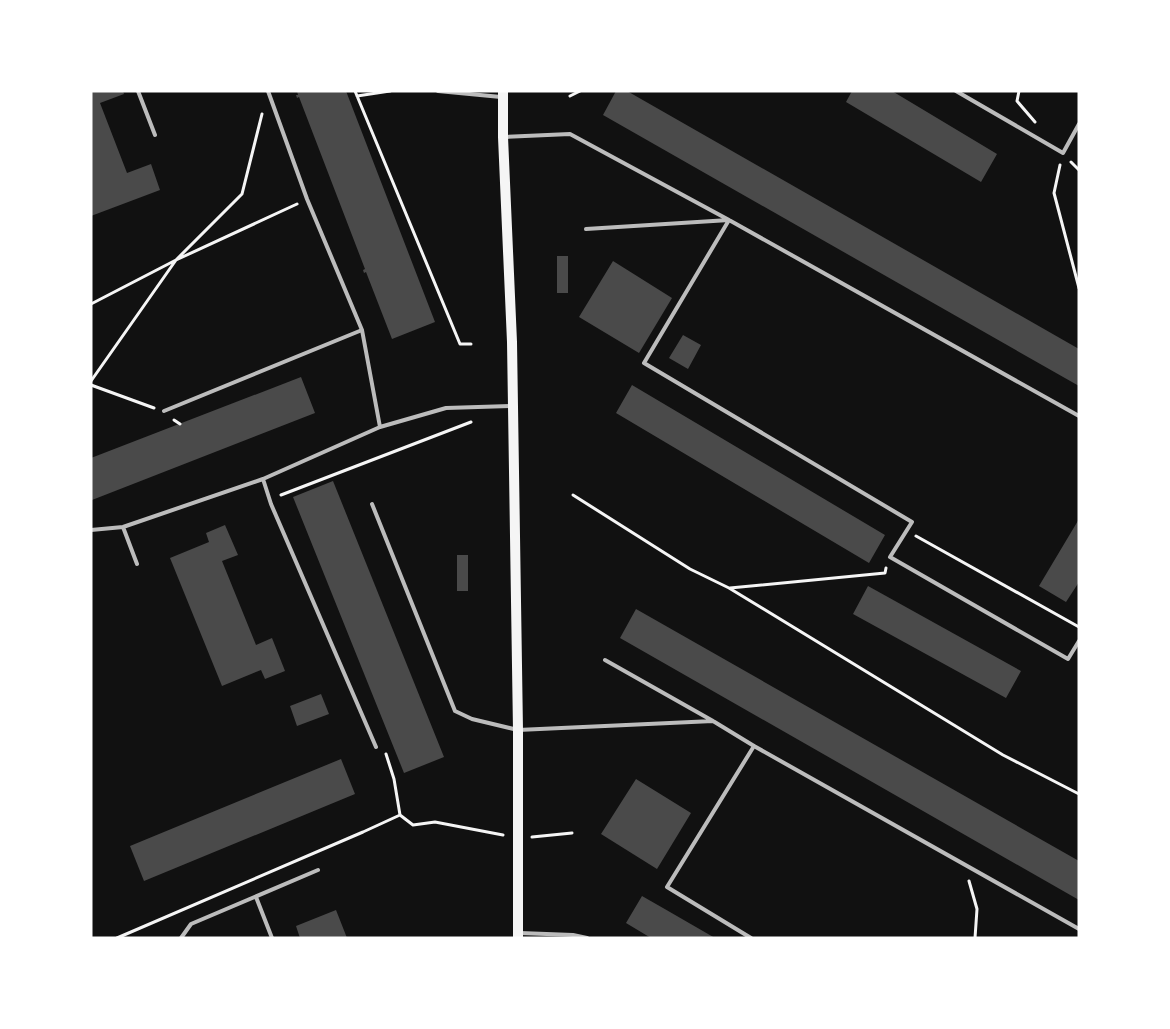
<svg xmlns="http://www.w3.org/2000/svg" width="1170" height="1029" font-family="Arial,sans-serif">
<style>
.building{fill:#4a4a4a}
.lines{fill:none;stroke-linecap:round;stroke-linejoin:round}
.path{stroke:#f5f5f5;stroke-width:3}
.service{stroke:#bcbcbc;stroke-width:4}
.secondary{stroke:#f5f5f5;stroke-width:10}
</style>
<rect width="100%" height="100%" fill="#111"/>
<path class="building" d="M91 91H123L124 94 100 103 127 173 151 164 160 190 91 216Z
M297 91H346L435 322 392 339 366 272 364 273 363 270 365 269 299 97 297 98 296 95H298Z
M616 91H627L1079 349V386L603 115Z
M852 91H892L997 154 981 182 846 102Z
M557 256H568V293H557Z
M613 261 672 298 639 353 579 317Z
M683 335 701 345 688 369 669 358Z
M301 377 315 413 92 500 91 458Z
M632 385 885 535 869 563 616 413Z
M333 481 444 757 404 773 293 497Z
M1079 519V582L1066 602 1039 586Z
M225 525 238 555 222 561 256 645 272 638 285 671 265 679 261 670 222 686 170 558 209 542 206 533Z
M457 555H468V591H457Z
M868 586 1021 671 1006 698 853 614Z
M636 609 1079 861V900L620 638Z
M321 694 329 714 297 726 290 706Z
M341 759 355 794 144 881 130 846Z
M636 779 691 813 657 869 601 834Z
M642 896 663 908 715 938H651L626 923Z
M336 910 347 938H300L296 926Z"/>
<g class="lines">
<path class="path" d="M355 91 460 344H471
M1019 91 1017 101 1035 122
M357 96 390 91
M570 96 580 91
M1071 162 1079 170
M1060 165 1054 193 1079 288
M91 304 176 260 297 204
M91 381 176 260 242 194 262 114
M91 385 154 408
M174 420 180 424
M281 495 471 422
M573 495 690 569 729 588 1003 755 1079 794
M916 536 1079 627
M730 588 885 573 886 568
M386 754 394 779 400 815
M532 837 572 833
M969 881 977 909 975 938
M117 938 363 832 400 815 413 825 435 822 503 835"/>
<path class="service" d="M138 91 155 135
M268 91 307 199 362 330 380 427
M438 91 501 97
M956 91 1063 153 1079 124
M504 137 570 134 729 220 1079 416
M586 229 729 220 644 363 912 522 890 557 1068 659 1079 641
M164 411 362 330
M372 504 455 711 472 719 518 730 713 721
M123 527 137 564
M91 530 123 527 263 479
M605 660 713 721 754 746 1079 929
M376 747 271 504 263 479 380 427 446 408 513 406
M256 897 272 938
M520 933 573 935 587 938
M181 938 191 924 318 870
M751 938 667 887 754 746"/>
<path class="secondary" d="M503 91V137L512 342 518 730V938"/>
</g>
<rect width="1170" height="1029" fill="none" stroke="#ffffff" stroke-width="185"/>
</svg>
